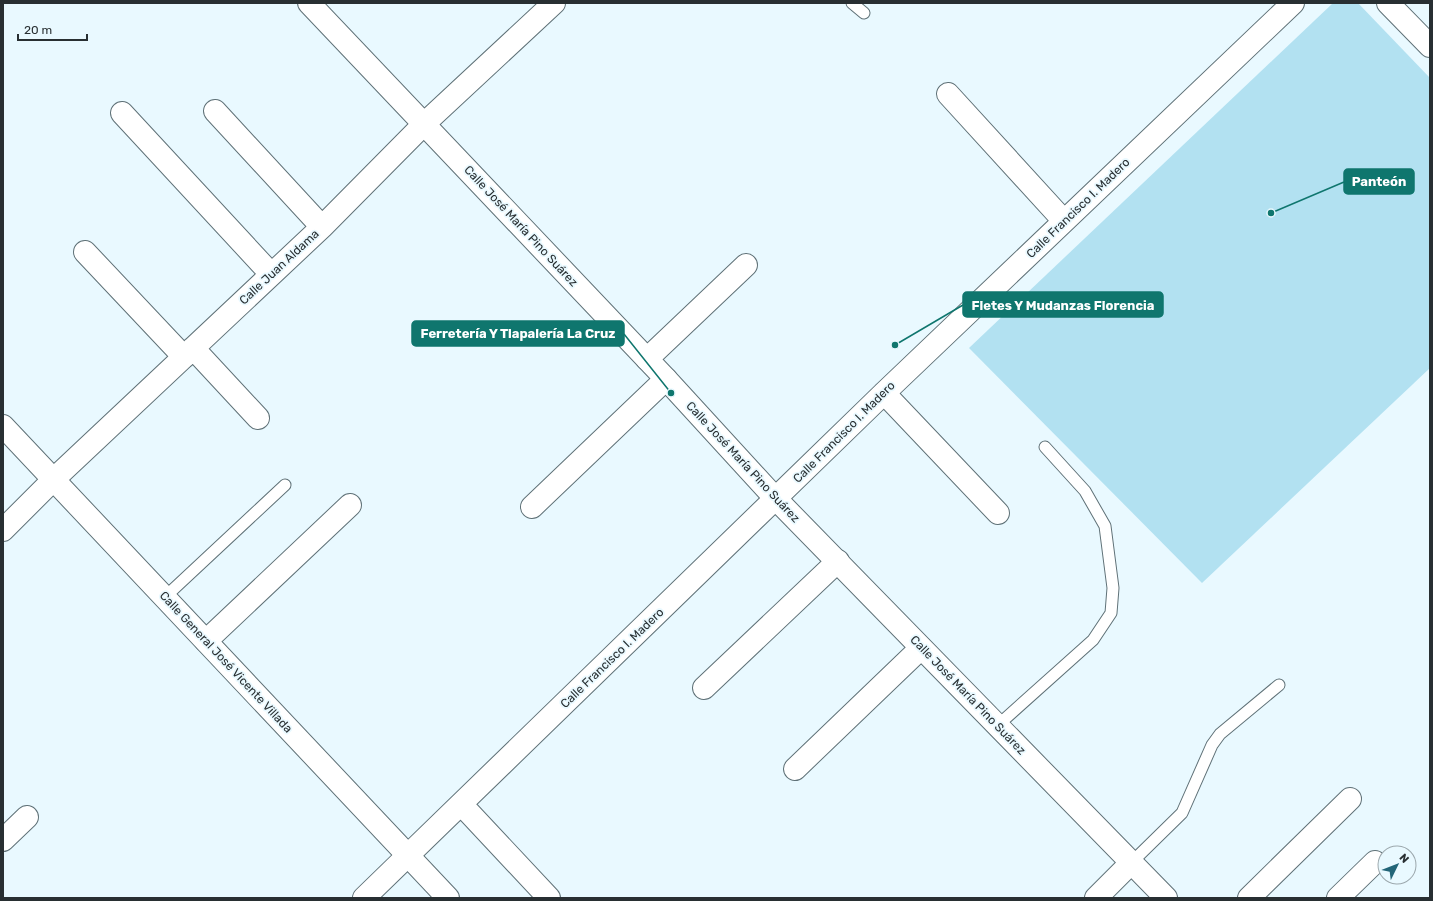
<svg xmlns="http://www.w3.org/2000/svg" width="1433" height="901" font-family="Rubik,sans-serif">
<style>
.green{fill:#b2e1f1}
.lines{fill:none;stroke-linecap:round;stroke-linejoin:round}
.lane-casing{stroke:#5f7177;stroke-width:13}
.street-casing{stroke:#5f7177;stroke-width:24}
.secondary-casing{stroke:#5f7177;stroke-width:24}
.lane{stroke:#fff;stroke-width:11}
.street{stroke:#fff;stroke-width:22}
.secondary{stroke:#fff;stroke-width:22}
.labels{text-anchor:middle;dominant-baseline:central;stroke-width:3.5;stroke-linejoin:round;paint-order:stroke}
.street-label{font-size:12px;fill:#282f32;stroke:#e9f9ff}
.leader{fill:none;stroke:#0f766e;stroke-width:1.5}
.callout-dot{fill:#0f766e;stroke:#e9f9ff;stroke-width:1.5}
.callout{fill:#0f766e;stroke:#0f766e;stroke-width:1.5}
.callout-label{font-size:13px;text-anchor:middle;font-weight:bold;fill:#fff}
</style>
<rect width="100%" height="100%" fill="#e9f9ff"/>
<path class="green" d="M1333 3H1358L1430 78V368L1202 583 969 348Z"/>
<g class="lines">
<g class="lane-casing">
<path id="lane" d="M852 3 864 13
M165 597 285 485
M997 726 1093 640 1111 613 1113 588 1105 526 1085 491 1045 447
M1131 863 1182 813 1212 745 1220 734 1279 685"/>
</g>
<g class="street-casing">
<path id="street" d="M1388 3 1430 46
M948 94 1064 221
M215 111 322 227
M122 113 271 274
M85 252 184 357
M193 348 258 418
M647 359 746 265
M884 393 998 513
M532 507 666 379
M3 530 54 479 322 227 425 123 554 3
M206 641 350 505
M704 688 838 561
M795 769 921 648
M461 804 549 898
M3 840 27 817
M364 898 884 393 1293 3
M1096 898 1131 863
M1249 898 1350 799
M1338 898 1375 862"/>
</g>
<g class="secondary-casing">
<path id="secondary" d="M309 3 666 379 776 499 1166 898
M3 426 448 898"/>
</g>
<use href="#lane" class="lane"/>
<use href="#street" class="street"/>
<use href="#secondary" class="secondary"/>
</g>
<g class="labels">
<g class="street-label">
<text transform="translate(1078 208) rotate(-44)">Calle Francisco I. Madero</text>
<text transform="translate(521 226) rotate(47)">Calle José María Pino Suárez</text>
<text transform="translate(279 267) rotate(-43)">Calle Juan Aldama</text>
<text transform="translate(844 432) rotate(-45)">Calle Francisco I. Madero</text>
<text transform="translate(743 462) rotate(47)">Calle José María Pino Suárez</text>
<text transform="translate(612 658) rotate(-44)">Calle Francisco I. Madero</text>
<text transform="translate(226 662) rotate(47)">Calle General José Vicente Villada</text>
<text transform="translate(968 695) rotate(46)">Calle José María Pino Suárez</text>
</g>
</g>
<path class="leader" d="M1271 213L1344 182M895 345L963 305M671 393L624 334"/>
<g class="callout-dot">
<circle cx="1271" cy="213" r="4"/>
<circle cx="895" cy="345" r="4"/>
<circle cx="671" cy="393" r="4"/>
</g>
<g class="callout">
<rect x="1344" y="169" width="70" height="25" rx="4"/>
<rect x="963" y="292" width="200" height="25" rx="4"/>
<rect x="412" y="321" width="212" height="25" rx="4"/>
</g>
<g class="callout-label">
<text x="1379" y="186">Panteón</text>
<text x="1063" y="310">Fletes Y Mudanzas Florencia</text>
<text x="518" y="338">Ferretería Y Tlapalería La Cruz</text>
</g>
<rect width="1433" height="901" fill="none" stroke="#282f32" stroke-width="8"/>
<g transform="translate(1397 865) rotate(47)"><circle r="19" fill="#e9f9ff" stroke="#9ca8ad"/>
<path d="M0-3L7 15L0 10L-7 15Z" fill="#226578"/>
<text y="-6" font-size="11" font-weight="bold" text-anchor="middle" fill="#282f32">N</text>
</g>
<path d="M18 34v6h69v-6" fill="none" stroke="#282f32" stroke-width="2"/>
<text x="24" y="34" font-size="12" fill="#282f32" stroke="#e9f9ff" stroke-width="3" paint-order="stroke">20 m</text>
</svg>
